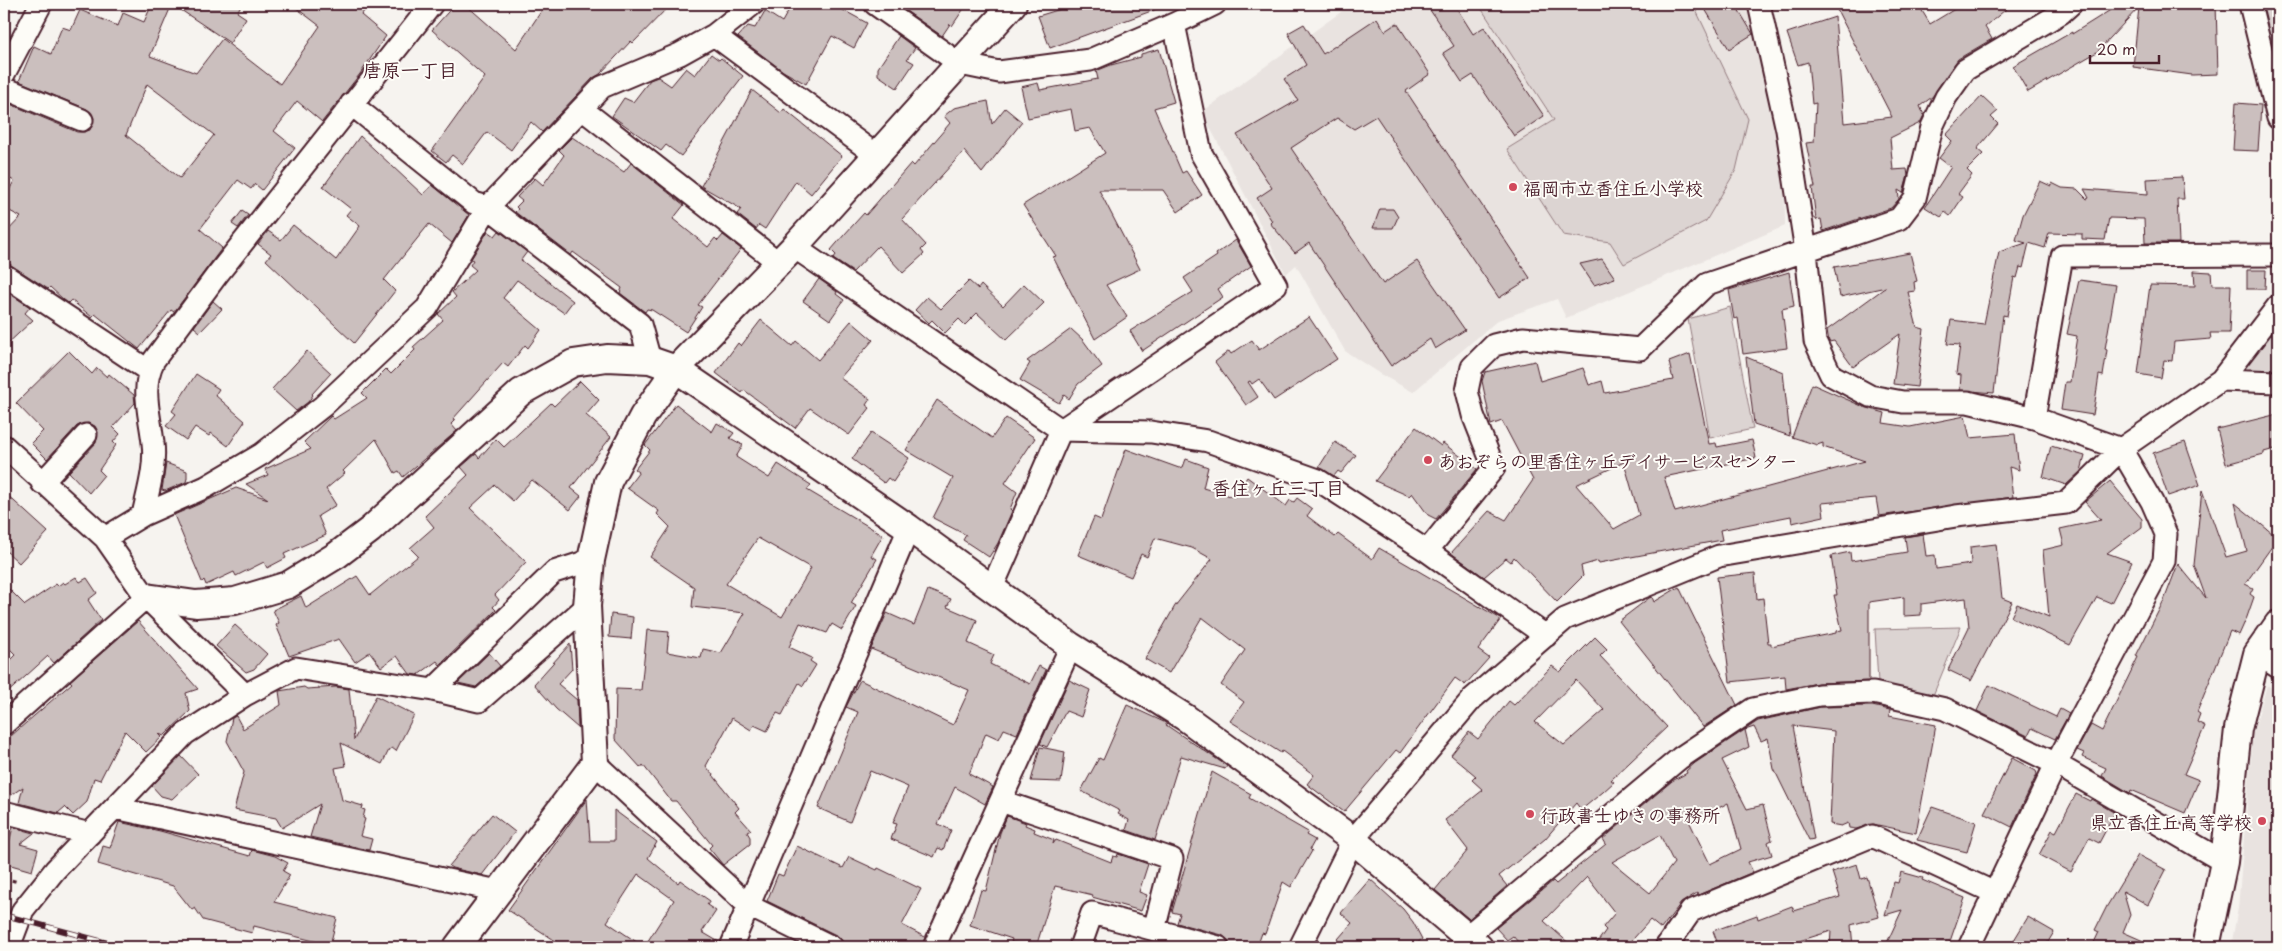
<svg xmlns="http://www.w3.org/2000/svg" width="2282" height="951" font-family="'Playpen Sans','Klee One',sans-serif">
<style>
.built{fill:#e9e3e0}
.green{fill:#dcd4d2;stroke:#937a7e}
.building{fill:#cbbfbe;stroke:#4a1f2b;fill-rule:evenodd}
.lines{fill:none;stroke-linecap:round;stroke-linejoin:round}
.minor-casing{stroke:#4a1f2b;stroke-width:25}
.tertiary-casing{stroke:#4a1f2b;stroke-width:30}
.path{stroke:#4a1f2b;stroke-width:3;stroke-dasharray:4 4;stroke-linecap:butt}
.minor{stroke:#fdfcf7;stroke-width:21}
.tertiary{stroke:#fdfcf7;stroke-width:26}
.rail-casing{stroke:#4a1f2b;stroke-width:5.5}
.rail{stroke:#fdfcf7;stroke-width:4;stroke-dasharray:11;stroke-linecap:butt}
.poi-dot{fill:#d1495b;stroke:#fdfcf7;stroke-width:2}
.labels{text-anchor:middle;dominant-baseline:central;stroke-width:4;stroke-linejoin:round;paint-order:stroke}
.poi-label{font-size:18px;font-weight:bold;fill:#4a1f2b;stroke:#fdfcf7;text-anchor:start}
.neighbourhood-label{font-size:19px;font-weight:bold;fill:#4a1f2b;stroke:#fdfcf7}
</style>
<rect width="100%" height="100%" fill="#f6f3ef"/>
<filter id="ink" filterUnits="userSpaceOnUse"><feTurbulence type="fractalNoise" baseFrequency=".02" numOctaves="2"/><feDisplacementMap in="SourceGraphic" scale="10" xChannelSelector="R" yChannelSelector="G"/><feConvolveMatrix kernelMatrix="1 2 1 2 8 2 1 2 1" color-interpolation-filters="sRGB"/></filter>
<g filter="url(#ink)">
<path class="built" d="M1352 4H1751L1784 149 1785 226 1566 318 1557 299 1498 320 1413 392 1380 374 1345 351 1296 265 1286 274 1202 112Z
M2267 685 2278 692V947H2231L2238 908 2253 733Z"/>
<path class="green" d="M1480 4H1693L1748 119 1736 170 1706 221 1624 264 1610 242 1563 235 1507 149 1554 120 1479 5Z
M2253 4H2278V104Z
M1730 307 1753 429 1710 438 1688 319Z
M2278 317V372L2237 373Z
M1961 627 1932 698 1878 683 1875 629Z"/>
<path class="building" d="M152 4H172L150 56 196 73 222 39 280 84 320 26 291 4H370L361 15 386 36 360 74 322 122 297 101 274 131 295 148 262 190 255 184 251 189 238 180 200 229 222 248 174 312 171 310 139 349 95 314 92 317 71 300 68 303 64 300 50 287 48 289 11 265 4 263V235L21 217 4 208V200L14 181 4 175V118L10 104 77 132H84L90 130 94 118 87 109 19 81 34 46 51 54 62 27 71 30 80 10 118 26 123 13 144 22ZM147 84 214 135 180 178 126 135Z
M172 4H242L237 12 246 18 230 43Z
M455 4H465L516 49 546 4H671L633 43 631 41 600 74 593 78 542 132 531 122 511 150 487 132 463 164 452 155 446 162 432 151 485 77 432 30Z
M792 4H832L867 23 854 48 832 36 806 84 783 71 738 37 748 26 755 28 765 11 782 22Z
M896 4H967L952 26 950 24 942 36Z
M1077 4H1165V6L1050 48 1038 16Z
M1426 4H1454L1473 34 1484 27 1544 116 1514 136 1473 75 1462 82 1443 53 1454 46Z
M1702 4H1735L1753 34 1729 49Z
M1834 4H1918L1930 24 1963 4H2012L1985 27 1992 39 1958 59 1932 97 1920 106 1924 115 1920 123 1890 138 1893 170 1907 169 1908 176 1903 193 1898 190 1899 199 1891 208 1823 231 1821 219 1816 220 1812 187H1815L1806 143 1814 142 1816 103 1812 104 1808 62 1798 65 1787 33 1835 17 1844 123 1892 117Z
M2120 4H2216L2218 74 2192 75 2133 67 2139 7 2097 52 2028 92 2013 66 2072 32V34Z
M1377 18 1385 31 1397 23 1430 74 1406 91 1530 278 1499 298 1376 116 1354 129 1337 118 1291 148 1383 284 1417 261 1465 330 1435 349 1430 339 1391 366 1309 243 1295 253 1270 223 1272 221 1257 198 1272 188 1237 135 1298 100 1284 79 1306 65 1288 33 1304 24 1323 54Z
M899 36 915 48 907 59 914 63 897 88 878 75V68Z
M1159 49 1174 102 1154 108 1182 173 1186 171 1202 195 1178 212 1163 190H1099L1140 269 1106 285 1127 317 1095 339 1053 257 1056 256 1023 205 1105 153 1090 128 1075 131 1071 109 1028 118 1021 87 1038 83 1040 90 1098 79 1096 71 1111 65 1141 57V54Z
M711 54 719 60 721 58 743 76 681 156 666 145 661 151 612 116 624 98 633 102 650 80 658 77 671 86 686 68 695 75Z
M752 90 781 113 784 109 842 156 811 194 796 181 765 229 759 225 756 229 737 214 741 209 701 186Z
M1982 96 1998 111 1991 117 1998 124 1977 149 1983 154 1967 170 1972 175 1958 194 1963 197 1950 216 1945 212 1941 217 1925 207 1951 167 1939 158 1952 141 1946 135Z
M988 101 992 124 1005 108 1022 122 982 173 964 151 902 219 926 245 921 250 924 254 903 273 878 246 853 272 833 259 836 255 831 250 844 235 864 213 866 215 911 163 914 166 950 123 944 116 954 108Z
M2236 103 2261 105 2258 151 2233 150Z
M360 136 423 195 432 185 469 215 452 243 429 224 384 280 395 291 354 343 266 260 271 254 258 244 268 231 281 240 293 225 336 260 360 226 346 215 351 209 323 187Z
M572 137 624 172 631 163 684 205 673 219 708 247 715 238 718 241 723 235 741 249 698 305 702 307 686 332 652 310 647 309 645 312 620 293 622 288 573 252 571 255 515 212 518 209 516 207 522 201 517 197 535 178 543 185 564 155 559 150Z
M2182 177 2184 199H2177L2179 243H2145L2144 219 2109 218 2105 240 2082 239V234L2049 233 2045 248 2029 243 2023 268 2020 267 2017 278 2014 277 2007 316 2003 315 1994 393 1960 390 1961 375 1956 374 1960 345 1947 344 1951 320 1984 324 1999 252 2026 243 2016 240 2023 215 2040 181 2051 186 2052 183 2062 188 2077 189 2087 199 2089 198 2084 189 2148 194 2147 179Z
M1380 209H1393L1398 217 1393 228H1373Z
M242 211 248 215 238 228 232 224Z
M488 231 495 236 499 231 527 252 521 260 573 301 564 313 517 280 503 298 541 330 528 348 525 345 508 367 503 363 453 419 455 420 451 424 457 431 403 477 399 471 395 473 376 439 343 471 345 473 326 489 336 505 318 516 326 535 284 554 286 558 267 568 264 562 236 576 234 572 206 585 204 580 202 582 174 515 236 488 268 499 246 484 268 475 265 469 311 449 304 442 331 416 334 419 367 398 362 393 386 369 391 374 415 350 413 347 443 320 438 314 456 297 452 292 476 270 470 265 473 260 471 259Z
M1236 240 1251 266 1218 289 1223 297 1142 351 1130 331 1193 292 1184 278 1217 256 1216 254Z
M1910 253 1917 281 1914 282 1915 291 1908 292 1917 327 1924 329 1917 387 1893 384 1900 334 1853 367 1834 341 1829 342 1827 330 1886 287 1840 297 1834 267Z
M1602 259 1615 278 1594 285 1580 264Z
M2247 270H2266L2265 289H2247Z
M2194 271 2211 272 2212 285H2231L2229 333H2210L2211 339 2174 342 2172 361 2164 360 2161 378 2138 374 2150 285 2195 286Z
M1789 272 1794 306 1782 309 1787 348 1743 354 1738 318 1734 319 1729 290Z
M819 279 837 292 836 294 844 300 830 320 803 301Z
M2079 280 2116 285 2105 349 2107 350 2103 376 2099 375 2093 415 2061 410 2065 382H2070L2077 336 2067 334Z
M969 281 978 289 981 285 1003 306 1024 284 1044 303 1006 340 977 313 965 325 959 319 945 333 932 320 929 323 915 310 927 297 941 309Z
M4 290 30 307 25 313 33 320 4 347Z
M213 301 222 309 200 332 194 327Z
M1309 317 1337 359 1274 400 1259 379 1252 384 1250 381 1248 382 1258 397 1246 405 1215 362 1229 351 1231 354 1252 340 1259 350Z
M761 320 792 346 796 341 818 360 851 321 873 340 840 378 870 399 866 405 870 408 849 435 810 408 795 428 744 390 742 393 716 373 738 343 741 346Z
M1071 329 1083 340 1102 366 1078 384 1069 399 1064 395 1059 403 1020 380 1030 363 1027 361Z
M69 351 92 374 97 368 107 377 109 374 134 395 135 403 113 427 120 434 113 442 116 445 99 470 104 475 89 493 69 472 96 443 98 432 95 426 88 423 77 426 47 459 31 443 43 431 16 403Z
M307 351 331 373 312 394 313 395 308 402 296 411 272 389Z
M1690 354 1709 444 1716 443 1717 447 1752 440 1756 458 1664 477 1675 512 1865 461 1823 447V443L1817 445 1792 437 1812 384 1864 407 1885 413 1883 423 1910 427 1965 416 1970 438 2015 434 2019 470 2009 467 2013 497 1879 516 1876 498 1822 503 1824 516 1792 523 1791 516 1720 530 1722 540 1599 563 1598 561 1581 566 1583 576 1557 602 1514 557 1511 562 1506 558 1484 577 1451 553 1489 511 1506 520 1533 480 1502 421 1491 425 1482 381 1485 372 1535 361 1540 381 1583 368 1589 385 1602 381 1605 393 1673 380 1669 362ZM1624 462 1639 515 1614 529 1576 485Z
M1746 357 1783 372 1790 436 1754 424Z
M196 374 219 389 215 395 245 421 228 446 211 433 209 436 195 427 186 440 166 426 176 414 172 411Z
M580 381 599 400 586 415 611 437 571 488 581 496 570 510 532 480 513 501 495 485 470 508 526 562 495 595 499 600 493 607 496 610 440 665 437 661 418 675 410 674 397 656 381 667 370 652 355 662 339 639 289 656 276 625 279 623 273 610 301 596 306 608 357 576 370 595 418 556 410 548 434 527 425 516 468 475 461 467 476 454 479 458 496 439 504 447 551 403 554 406Z
M937 400 992 438 1006 418 1035 438 1005 483 1017 492 1010 509 1012 511 998 543 989 557 963 540 966 535 933 518 953 478 906 450Z
M676 404 712 432 717 423 734 433 730 438 743 445 736 457 769 478 778 464 811 485 807 490 883 535 871 556 877 559 851 603 856 606 842 630 832 624 827 633 800 623 789 647 812 658 810 661 816 665 803 686 799 683 782 715 777 713 767 731 754 725 751 730 732 718 706 766 739 808 735 812 751 830 747 832 750 837V844L723 865 709 848 712 845 676 801H671L643 765 641 768 615 739 616 689 641 690 647 630 669 632 667 652 701 658 703 649 721 653 745 613 692 607 694 587 650 557 670 527 657 514 659 511 627 488 639 472 635 469 650 450 645 445ZM758 538 811 568 782 617 726 584Z
M2278 414V448L2264 452V454L2226 464 2217 429Z
M1416 427 1441 446 1443 443 1477 469 1436 519 1428 515 1412 493 1409 496 1375 481Z
M871 433 909 458 893 482 888 478 884 483 852 459Z
M1335 442 1356 455 1341 473 1338 471 1334 476 1319 467Z
M2185 442 2200 485 2168 496 2153 453Z
M2051 446 2085 456 2081 471 2066 485 2043 477Z
M1126 449 1179 468 1183 467 1186 459 1208 467 1203 488 1234 497 1247 477 1286 506 1290 500 1294 502 1297 498 1312 509 1307 516 1335 537 1338 534 1372 559 1379 548 1501 619 1478 650 1489 658 1465 685 1455 678 1400 753 1396 750 1344 812 1307 784 1314 775 1282 751 1281 753 1230 721 1244 702 1221 685 1245 650 1202 617 1169 673 1145 659 1175 606 1212 559 1192 548 1155 538 1147 557 1141 554 1131 577 1078 555 1094 517 1101 520Z
M166 463 187 471V478L186 482 165 491 162 490Z
M2110 481 2142 519V527L2107 553 2132 562 2111 603 2097 597 2070 645 2011 617 2017 604 2049 617 2043 550 2064 545 2060 529 2101 520 2085 502Z
M2202 490 2226 557 2247 551 2235 503 2278 538 2245 584 2253 588 2250 594 2254 597 2247 617 2239 635 2230 631 2197 712 2200 714 2197 722 2205 726 2184 774 2199 780 2185 813 2131 790 2130 793 2102 776 2106 768 2082 757 2084 753 2077 750 2091 725 2102 731 2138 657 2136 656 2165 598 2178 564 2206 598 2194 565Z
M4 492 48 532 19 563 4 549Z
M1923 534 1926 556 1935 555 1936 569 1971 564 1970 547 1996 544 2002 598 2012 602 1971 681 1948 670 1969 627 1966 598 1921 604V615L1904 616V597L1869 602V681L1818 683 1786 689 1785 676 1730 682 1717 577 1755 573 1757 599 1763 598 1768 643H1771V646L1836 633V631L1842 630 1834 595H1837L1831 556 1850 552 1851 561 1907 552 1905 537Z
M76 577 80 582 87 578 97 593 88 600 101 620 54 663 48 656 4 696V667L16 655 4 643V584L25 605 56 584 58 586 63 582 65 584Z
M1679 587 1737 705 1703 727 1619 621 1649 598 1652 597 1654 602Z
M928 590 951 599 947 607 977 620 968 643 994 655 990 664 1030 684 1039 666 1046 670 1017 734 1004 729 999 739 986 733 969 774 993 787 985 804 955 787 938 824 951 830 943 850 938 848 934 857 891 839 897 824 893 823 908 787 870 771 850 822 818 808 858 712 846 707 860 680 953 725 969 690 871 649 887 613 914 625Z
M611 614 633 617 631 639 609 637Z
M138 621 198 689 186 693 190 711 164 736 159 734 162 737 146 752 125 731 100 780 94 778 87 802 73 815 65 807 58 813 19 803 23 787 4 800V742L72 683 70 681Z
M235 625 267 654 254 669 246 672 216 646Z
M1595 637 1607 649 1600 656 1667 727 1611 780 1614 782 1603 792 1581 810 1576 803 1545 839 1499 876 1507 886 1469 919 1435 890 1468 850 1445 820 1483 790 1472 780 1476 776 1451 755 1469 732 1478 739 1509 701 1514 705 1552 666 1560 672ZM1576 680 1604 710 1564 745 1535 722Z
M570 644 572 669 558 684 577 700 578 728 556 709 534 684Z
M489 653 500 666 476 687 458 683Z
M1069 680 1090 690 1081 717 1066 711 1047 747 1040 744Z
M1989 685 2056 717 2060 709 2069 714 2055 739 2032 728 2028 736 1977 711Z
M304 687 307 689 336 687 349 689 354 740 376 696 414 715 396 751 392 748 389 750 382 764 341 743 346 766 335 768 342 800 363 806 362 809 365 810 363 818 365 819 360 836 372 839 369 850 310 837 320 804 282 828 276 818 234 810 244 772 227 741 232 718 236 716 243 729 281 705 279 691Z
M1127 705 1166 723V725L1227 766 1225 769 1181 756 1155 840 1126 830 1129 820 1118 814 1120 811 1081 791 1099 758 1103 760Z
M1872 706 1890 710 1889 716 1936 725 1916 833 1873 824 1856 829 1849 828 1848 823 1841 826 1830 824 1834 731 1793 726 1814 839 1809 840 1774 769 1768 738 1761 741 1754 727 1745 730 1749 747 1722 760 1747 809 1763 805 1772 840 1768 842 1772 855 1748 862 1753 872 1698 895 1697 893 1681 903 1661 929 1650 920 1626 947H1594L1606 930 1603 927 1615 913 1587 877 1544 921 1573 947H1522L1513 936 1507 940 1496 928 1553 881 1556 884 1606 844 1603 839 1672 781 1687 773 1686 771 1695 763 1758 721 1821 707ZM1728 803 1741 849 1710 864 1690 823ZM1660 835 1674 863 1650 893 1612 862Z
M1040 747 1065 752 1061 782 1031 781Z
M181 756 198 774 172 799 161 796 152 786Z
M2012 758 2036 771 2037 774 2012 827 1984 813Z
M1212 772 1251 794 1249 798 1308 832 1306 835 1315 840 1310 849 1312 851 1291 887 1283 882 1265 934 1262 933 1257 947H1230L1227 939 1222 935 1177 923 1180 914 1172 912Z
M2076 794 2090 801 2091 799 2115 813 2099 843 2089 838 2071 872 2039 855 2052 830 2056 832Z
M587 799 590 841H614V810L657 842 648 858 678 883 680 880 710 901 707 905 716 911 702 932 719 942V947H565L508 910ZM638 874 674 900 644 947 607 922Z
M1932 807 1976 822 1967 852 1917 840Z
M492 814 515 832 482 875 452 868 449 866Z
M1007 816 1026 823 1025 825 1035 829 1034 832 1054 840 1053 844 1056 840 1111 862 1113 856 1117 857 1118 854 1148 864 1139 892 1147 895 1141 911 1092 897 1093 895 1055 886 1036 947 1011 942 1012 939 970 925 981 890 986 891 1000 833Z
M119 822 160 831 250 856 252 850 275 856 288 863 283 871 290 875 274 902 337 918 330 945 254 926 252 933 203 920 195 908 192 910 173 886 98 864 103 846 110 848Z
M13 827 34 833 20 844 38 849 32 871 4 863Z
M797 846 843 868 849 857 877 870 878 868 921 889 902 925 925 937 922 947H846L838 936 767 901 778 874 783 876Z
M2138 855 2166 870 2148 905 2123 891 2130 915 2123 932 2157 947H2092L2099 932 2095 930 2107 906Z
M1857 864 1861 879 1867 877 1879 917 1851 925 1853 947H1830L1831 931 1780 947H1719L1713 931 1757 915 1758 919 1792 906 1794 911 1840 897 1832 872Z
M1901 872 1923 878 1922 880 1965 898 1948 947H1885L1902 910 1885 915 1894 882 1898 883Z
M1370 879 1403 909 1413 922 1422 939 1413 947H1331L1352 923 1341 913Z
M2028 917 2054 932 2045 947H2027L2014 940Z"/>
<g class="lines">
<g class="minor-casing">
<path id="minor" d="M875 4 960 64 999 72 1090 60 1174 24 1215 4
M1759 4 1787 130 1806 251 1815 341 1831 375 1870 396 1903 402H1968L2034 418 2121 449 2152 502 2166 534 2164 561 2056 764 1969 947
M2250 4 2278 118
M714 35 876 155
M4 74 41 4
M4 88 82 120
M351 104 474 203 488 207 640 324 650 360
M582 109 779 263
M794 247 1061 430 1151 432 1208 441 1318 480 1427 551 1546 636
M4 275 149 371
M2221 380 2278 382
M2034 418 2062 256 2278 255
M4 446 105 538 146 597 245 695 185 734 55 870 23 910 9 947
M42 483 86 435
M143 515C148 492 156 466 153 443 150 414 140 388 154 360L217 275 432 4
M105 538 143 515 206 487 262 454 323 406 427 308 488 207 602 87 680 54 714 35 753 4
M1427 551 1494 468 1473 415 1467 391 1472 367 1494 345 1523 338 1640 349 1707 284 1899 219 1915 198 1932 127 1946 97 1965 70 2061 13 2071 4
M992 588 1061 430 1276 285 1201 153 1174 24
M2257 654 2278 667
M433 690 554 572 591 560
M245 695 296 668 433 690 479 701 587 606
M4 724 146 597
M595 763 749 906 832 947
M1001 801 1172 859 1154 930
M115 808 498 891
M4 812 90 834
M1466 937 1680 758 1753 709 1819 695 1873 693 1945 709 2056 764 2224 862
M731 947 909 528
M934 947 1071 646
M1080 947 1092 913 1218 947
M1300 947 1353 840 1472 699 1565 619 1719 556 1956 516 2066 503 2121 449 2221 380 2278 306
M1666 947 1691 911 1872 836 1995 893"/>
</g>
<g class="tertiary-casing">
<path id="tertiary" d="M146 597 196 604 235 601 288 585 337 555 370 530 521 392 573 363 607 358 650 360 676 369 909 528 1071 646 1186 718 1353 840 1479 947
M457 947 595 763 587 606 591 560 608 482 643 416 676 369 794 247 1013 4
M2206 947 2224 862 2238 729 2257 654 2278 624"/>
</g>
<path class="path" d="M4 878 18 882"/>
<use href="#minor" class="minor"/>
<use href="#tertiary" class="tertiary"/>
<g class="rail-casing">
<path id="rail" d="M4 915 123 947"/>
</g>
<use href="#rail" class="rail"/>
</g>
</g>
<g class="poi-dot">
<circle cx="1513" cy="187" r="5"/>
<circle cx="1428" cy="460" r="5"/>
<circle cx="1530" cy="814" r="5"/>
<circle cx="2262" cy="821" r="5"/>
</g>
<g class="labels">
<g class="poi-label">
<text x="1523" y="187">福岡市立香住丘小学校</text>
<text x="1438" y="460">あおぞらの里香住ヶ丘デイサービスセンター</text>
<text x="1540" y="814">行政書士ゆきの事務所</text>
<text x="2252" y="821" text-anchor="end">県立香住丘高等学校</text>
</g>
<g class="neighbourhood-label">
<text x="410" y="69">唐原一丁目</text>
<text x="1278" y="487">香住ヶ丘三丁目</text>
</g>
</g>
<rect width="2282" height="951" fill="none" stroke="#fdfcf7" stroke-width="20"/>
<rect x="10" y="10" width="2262" height="931" fill="none" stroke="#4a1f2b" stroke-width="2" filter="url(#ink)"/>
<path d="M2090 55v8h69v-8" fill="none" stroke="#4a1f2b" stroke-width="2.5"/>
<text x="2097" y="55" font-size="15" fill="#4a1f2b" stroke="#fdfcf7" stroke-width="4" paint-order="stroke">20 m</text>
</svg>
